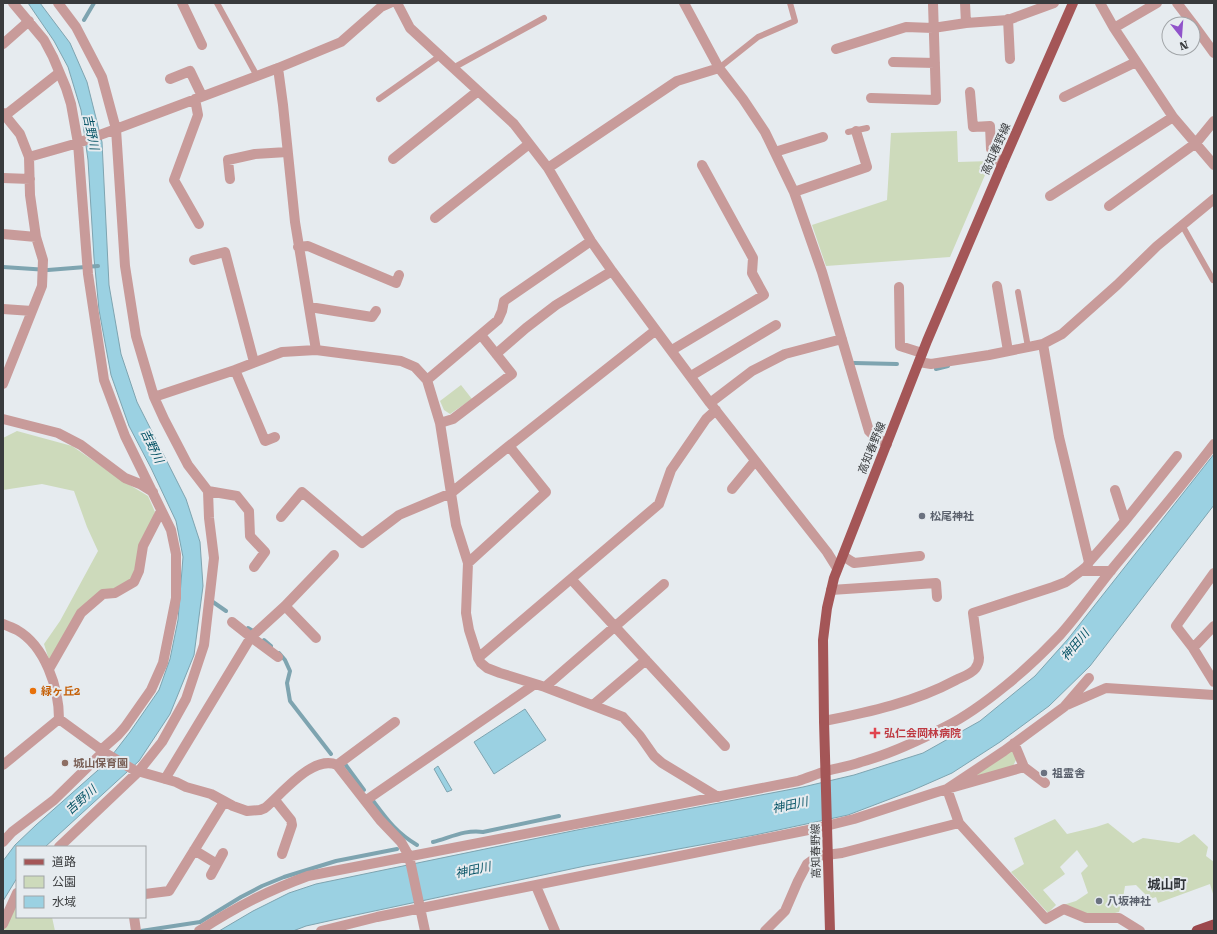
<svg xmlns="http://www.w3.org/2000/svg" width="1217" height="934" font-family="'Roboto Serif','Noto Sans JP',serif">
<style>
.green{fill:#cddabb}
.water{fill:#9bd1e2;stroke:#7ea4b0}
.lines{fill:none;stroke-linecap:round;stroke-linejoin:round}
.stream{stroke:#7ea4b0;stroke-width:4}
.service{stroke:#c89b9a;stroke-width:6}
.minor{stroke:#c89b9a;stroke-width:10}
.primary{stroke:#a45657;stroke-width:10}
.trunk{stroke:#9c484c;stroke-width:11}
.worship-dot{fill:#6b7280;stroke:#e6ebef;stroke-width:1.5}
.food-dot{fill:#e8710a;stroke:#e6ebef;stroke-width:1.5}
.health-dot{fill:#e0444e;stroke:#e6ebef;stroke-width:1.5}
.education-dot{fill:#8d6e63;stroke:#e6ebef;stroke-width:1.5}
.labels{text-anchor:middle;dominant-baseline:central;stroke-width:4;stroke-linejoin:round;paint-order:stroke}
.street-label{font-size:11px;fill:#393b3d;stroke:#e6ebef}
.worship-label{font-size:11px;font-weight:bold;fill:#5b616d;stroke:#e6ebef;text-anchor:start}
.food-label{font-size:11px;font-weight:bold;fill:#c56008;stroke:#e6ebef;text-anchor:start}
.health-label{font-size:11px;font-weight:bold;fill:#be3a42;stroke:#e6ebef;text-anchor:start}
.education-label{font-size:11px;font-weight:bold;fill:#785e54;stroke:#e6ebef;text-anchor:start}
.water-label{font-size:12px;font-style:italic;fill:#075466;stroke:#e6ebef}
.quarter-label{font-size:13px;font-weight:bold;fill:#2f3337;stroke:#e6ebef}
</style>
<rect width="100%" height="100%" fill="#e6ebef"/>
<path class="green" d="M957 131 958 162 991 161 950 257 826 266 812 225 887 200 891 133Z
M461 385 472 399 450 414 444 410 440 401Z
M17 431 72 446 123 481 148 496 155 512 131 580 116 590H103L50 663 44 644 60 621 98 551 87 527 74 491 42 484 3 490V438Z
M1012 749 1017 758 1013 766 965 780Z
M1055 819 1067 834 1096 827 1108 823 1133 843 1143 838 1179 843 1194 834 1208 847 1206 856 1214 862V897L1210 884 1158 903 1156 897 1150 899 1136 885 1125 886 1123 898 1119 912 1111 914 1087 916 1063 905 1076 901 1088 893 1081 873 1088 866 1077 850 1060 867 1065 874 1043 890 1056 905 1048 913 1011 872 1024 864 1014 838Z
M17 903V917H52L55 931H3Z"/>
<path class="water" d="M28 3H40L70 43 87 82 102 142 109 285 121 354 137 402 186 499 200 542 203 586 194 655 170 714 139 761 45 847H17V878L3 901V861L15 845 36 825 106 763 130 732 159 690 170 659 178 620 183 557 176 521 151 468 129 426 111 375 99 310 94 258 88 160 81 110 68 67 54 41Z
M1214 454V505L1090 666 1049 706 1000 742 952 773 911 791 848 815 755 835 585 866 351 916 306 926 293 931H219L253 911 289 893 316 884 577 830 803 787 854 775 923 753 980 721 1035 676 1068 639Z
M525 709 546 740 494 774 474 742Z
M438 766 452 790 447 792 434 769Z"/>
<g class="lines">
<path class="stream" d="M84 20 94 3
M3 267 48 270 98 266
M854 363 897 364
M936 369 948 366
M213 602 226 611
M248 628 253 631
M264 640 271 646
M279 653 285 660 290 671 287 683 290 701 331 754
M345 764 364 790
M371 798C386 818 395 832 417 845
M433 842C449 838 466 829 483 832L559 816
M141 931 200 922 241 897 262 886 284 877 336 861 397 849"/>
<path class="service" d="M217 3 257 76
M453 68 544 18
M719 68 758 37 795 21 790 3
M379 99 440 56
M848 132 867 128
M1182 225 1213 280
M1018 292 1028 347"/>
<path class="minor" d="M13 3 44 40 53 57 66 88 71 104 78 143 88 274 104 380 125 436 171 530 176 554V598L163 663 151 690 125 727 118 735 101 750
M58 3 76 27 102 77 116 129 125 266 136 336 154 397 164 419 188 465 208 491 209 518 214 558 204 645 186 699 162 742 138 772 59 847
M182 3 202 45
M397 3 410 28 514 124 548 168 591 241 612 271 710 403 827 552 837 568
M684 3 719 68 743 99 765 132 794 192 822 272 869 431 875 437 887 444
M965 3 966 23
M1100 3 1114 28 1173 117 1214 165
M1177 3 1193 24
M1008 19 1010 59
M1193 24 1214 53
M1114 28 1157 3
M3 44 29 21
M836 49 906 27 933 28 966 23 1008 20 1054 3
M893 62 935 63
M278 68 283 105 295 222 316 350
M170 79 190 71 202 96
M970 92 973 127 990 126 991 149 1002 165
M1064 97 1136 62
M871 98 936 100 933 3
M195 99 198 115 174 180 199 224
M3 113 20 134 29 157 30 195 36 237 43 260 42 286 3 384
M3 117 59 73
M775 152 823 137
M29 157 78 143 116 129 278 68 341 42 381 7 390 3
M393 159 478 91
M548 168 677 81 719 68
M3 178 30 179
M230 179 228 160 255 154 287 152
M794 192 867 167 856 131
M1050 196 1173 117
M1109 206 1196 143 1214 121
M435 218 529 144
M3 234 36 237
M298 247 308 246 396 283 399 275
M194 260 225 252 254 362
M997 286 1008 351
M899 287 900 346 922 353
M310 308H316L372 317 376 311
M3 309 32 311
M1043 344 1059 437 1089 562 1087 566 1081 571H1111
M672 350 764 295 752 273 753 258 702 165
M496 354 526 328 556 305 612 271
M919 362 931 364 989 355 1043 344 1062 334 1117 285 1157 246 1214 199
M235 370 265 441 275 437
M691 376 776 325
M427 380 498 320 502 311 504 301 591 241
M154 397 235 370 282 352 316 350 401 361 415 367 427 380 440 423 456 525 468 563 466 613 469 630 478 658 481 663 487 668 500 673 545 687 623 717 640 736 654 756 662 763 718 797
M710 403 752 371 785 354 842 339
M3 419 58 433 81 445 125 478 140 484 153 492
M440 423 453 419 512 374 481 335
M509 446 656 330
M732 489 755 461
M1115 490 1125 521
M208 491 237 496 249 511 250 536 265 552 254 567
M281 517 302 492 362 543 399 515 451 493 509 446 546 492 468 563
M843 556 854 563 920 556
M1089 562 1125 521 1177 456
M1214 573 1176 626 1193 648 1214 682
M571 579 725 746
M831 590 936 583 937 597
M285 606 316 638
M232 622 251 637 285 606 334 555
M3 624C8 626 13 628 17 630 45 646 59 688 59 719
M1193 648 1214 626
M478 658 659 504 671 470 706 419 716 410
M49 669 81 613 103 594 115 593 134 582 139 571 143 546 161 511
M545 687 664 584
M593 705 646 660
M1067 705 1106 688 1214 695
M59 719 107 754 134 770 176 782 186 787 211 794 233 806 247 811 260 810 265 808C282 794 313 754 337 765L380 820 401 842 409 856 425 931
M824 721C870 712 915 702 956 680 962 677 971 674 975 669 978 665 979 662 979 658L973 613 1053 587 1066 582 1081 571
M1014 743 1024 767
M3 765 59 719
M337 765 395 722
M165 779 251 637 278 657
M275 800 291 820 292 825 282 854
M365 801 535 684
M959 823 1046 919 1064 909 1086 918H1119L1140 931
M3 842 12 832 54 800 103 752
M194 850 217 864
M211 875 223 853
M536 886 555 931
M145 894 169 891 224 802
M134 917 136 931
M3 924 17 893
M199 931C236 907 267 891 308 876L798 781C807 778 817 774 826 771 838 768 850 766 861 762 890 754 918 741 945 727 984 707 1030 667 1060 635 1079 614 1095 590 1113 568 1147 527 1182 486 1214 444
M321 931 377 917 818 828 854 819 934 793 947 789 1004 751 1064 707 1089 678
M765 931 785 911 798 881 807 864 818 856 842 853 959 823 947 789 1024 767 1045 783"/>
<path class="primary" d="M830 931 824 721 823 640 827 608 834 578 927 341 1002 165 1073 3"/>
<path class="trunk" d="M1197 931 1214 925"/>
</g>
<g class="worship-dot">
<circle cx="922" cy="516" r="4"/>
<circle cx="1044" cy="773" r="4"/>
<circle cx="1099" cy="901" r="4"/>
</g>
<circle class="food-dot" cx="33" cy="691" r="4"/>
<path class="health-dot" d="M873 727h4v4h4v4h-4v4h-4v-4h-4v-4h4z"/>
<circle class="education-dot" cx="65" cy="763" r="4"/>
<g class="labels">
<g class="street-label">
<text transform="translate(996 149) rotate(-66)">高知春野線</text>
<text transform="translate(872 448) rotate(-68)">高知春野線</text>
<text transform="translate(816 851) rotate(-91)">高知春野線</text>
</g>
<g class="worship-label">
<text x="930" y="516">松尾神社</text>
<text x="1052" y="773">祖霊舎</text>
<text x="1107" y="901">八坂神社</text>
</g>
<g class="food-label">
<text x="41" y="691">緑ヶ丘2</text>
</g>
<g class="health-label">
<text x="884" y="733">弘仁会岡林病院</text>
</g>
<g class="education-label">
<text x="73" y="763">城山保育園</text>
</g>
<g class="water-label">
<text transform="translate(91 132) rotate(78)">吉野川</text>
<text transform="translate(152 446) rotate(64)">吉野川</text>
<text transform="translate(1075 645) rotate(-50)">神田川</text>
<text transform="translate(81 800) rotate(-42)">吉野川</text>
<text transform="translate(790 805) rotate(-12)">神田川</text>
<text transform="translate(473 870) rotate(-12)">神田川</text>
</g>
<g class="quarter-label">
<text x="1167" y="884">城山町</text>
</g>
</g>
<rect width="1217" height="934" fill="none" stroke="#393b3d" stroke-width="8"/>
<rect x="16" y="846" width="130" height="72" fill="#e6ebef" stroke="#a1a5a8"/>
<rect x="24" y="859" width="20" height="6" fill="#a45657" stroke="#a1a5a8"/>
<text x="52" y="866" font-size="12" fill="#393b3d">道路</text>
<rect x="24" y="876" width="20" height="12" fill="#cddabb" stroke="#a1a5a8"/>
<text x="52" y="886" font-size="12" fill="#393b3d">公園</text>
<rect x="24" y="896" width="20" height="12" fill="#9bd1e2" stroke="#a1a5a8"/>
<text x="52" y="906" font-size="12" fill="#393b3d">水域</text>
<g transform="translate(1181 36) rotate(163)"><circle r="19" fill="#e6ebef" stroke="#a1a5a8"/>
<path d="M0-3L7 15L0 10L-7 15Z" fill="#9053ca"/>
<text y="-6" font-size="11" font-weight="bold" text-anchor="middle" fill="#393b3d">N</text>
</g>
</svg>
